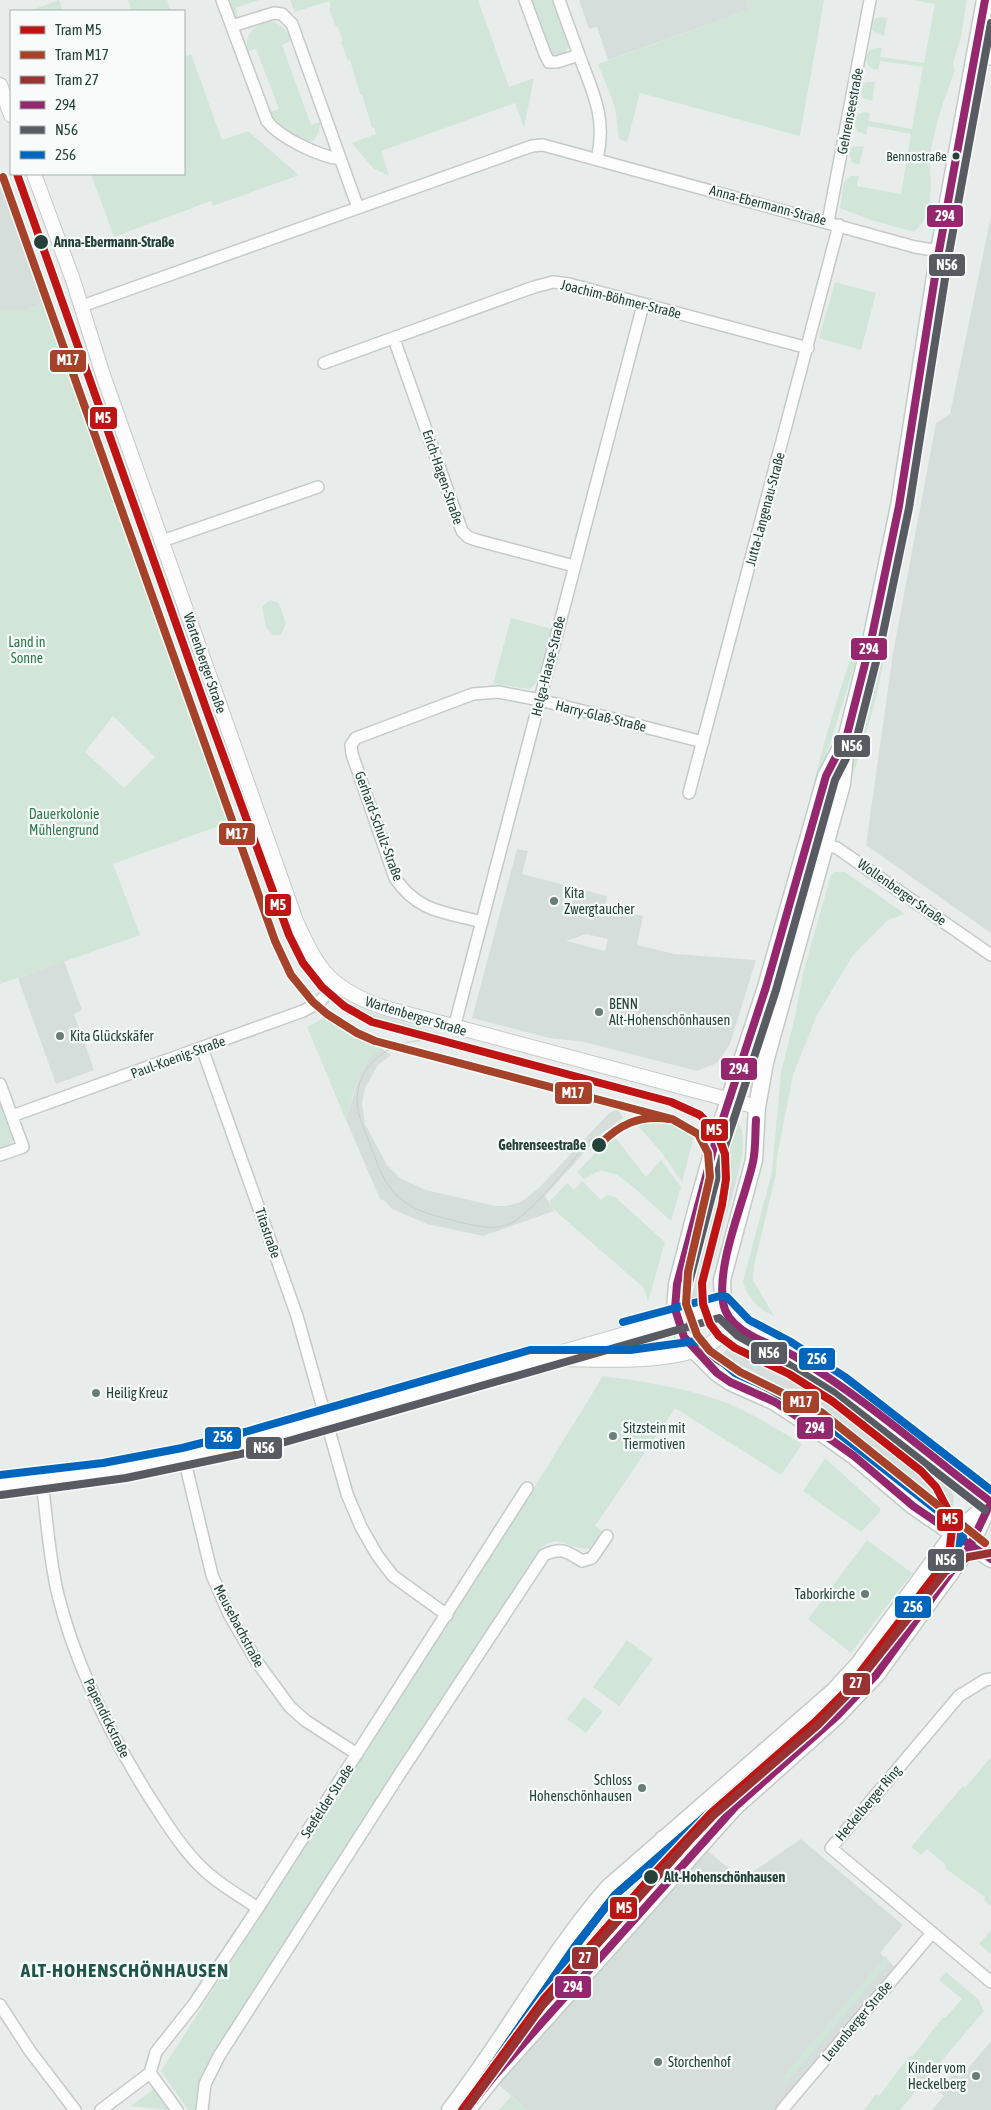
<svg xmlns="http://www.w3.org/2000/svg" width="991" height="2110" font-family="'Asap Condensed',sans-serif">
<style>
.built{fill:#d6dedb;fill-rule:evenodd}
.green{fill:#d1e6d8;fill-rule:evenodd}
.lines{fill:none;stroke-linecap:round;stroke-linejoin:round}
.minor-casing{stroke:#c5cac8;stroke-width:14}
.tertiary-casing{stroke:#c5cac8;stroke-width:16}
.secondary-casing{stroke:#c3cbc8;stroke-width:19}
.minor{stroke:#fcfcfc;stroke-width:11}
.tertiary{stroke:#fcfcfc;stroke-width:14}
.secondary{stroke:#fcfcfc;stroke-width:16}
.tram{stroke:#c9cdcc;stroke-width:1}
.bus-1-casing{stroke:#f7fbf9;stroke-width:11}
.bus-2-casing{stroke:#f7fbf9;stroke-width:11}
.bus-3-casing{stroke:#f7fbf9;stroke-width:11}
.bus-1{stroke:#95276e;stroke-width:8}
.bus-2{stroke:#595b62;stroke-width:8}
.bus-3{stroke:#0065bd;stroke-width:8}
.tram-1-casing{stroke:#f7fbf9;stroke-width:11}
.tram-2-casing{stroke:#f7fbf9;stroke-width:11}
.tram-3-casing{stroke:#f7fbf9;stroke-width:11}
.tram-1{stroke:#be1414;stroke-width:8}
.tram-2{stroke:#a6422a;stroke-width:8}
.tram-3{stroke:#933;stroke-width:8}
.bus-dot{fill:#24423a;stroke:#f7fbf9;stroke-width:2}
.poi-dot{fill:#697e78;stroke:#f7fbf9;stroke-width:2}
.labels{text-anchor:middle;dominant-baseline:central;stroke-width:4.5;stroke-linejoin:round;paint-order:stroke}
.bus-label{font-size:13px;fill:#24423a;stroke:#f7fbf9;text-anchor:end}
.street-label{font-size:14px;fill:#24423a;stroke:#f7fbf9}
.stop-label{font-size:14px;font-weight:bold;fill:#24423a;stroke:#f7fbf9;text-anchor:start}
.park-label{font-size:14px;fill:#2d7a4b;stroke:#f7fbf9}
.poi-label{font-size:14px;fill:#24423a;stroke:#f7fbf9;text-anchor:start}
.district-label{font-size:19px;font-weight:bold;letter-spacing:1px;fill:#1f5548;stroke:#f7fbf9}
.line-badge{stroke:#f7fbf9;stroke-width:2}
.badge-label{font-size:14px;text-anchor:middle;font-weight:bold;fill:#fff}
</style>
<rect width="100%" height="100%" fill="#e8edeb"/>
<path class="built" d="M579 0H746L749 10 608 60 597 27 589 29Z
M0 177 45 302 27 310 0 311Z
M991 216V933L866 845 893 653 936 423 950 414Z
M517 849 528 851 522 874 607 896 605 906 643 916 637 945 675 954 756 960 730 1044 717 1063 697 1071 584 1042 549 1038 472 1018ZM586 934 608 939 605 951 566 941Z
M64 961 82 1010 74 1014 94 1070 56 1084 18 978Z
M381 1048 391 1055 378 1065 365 1088 362 1103 365 1124 387 1165 400 1178 426 1190 495 1206H506L521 1202 539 1188 609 1113 618 1109 623 1118 601 1134 545 1196 554 1211 483 1236 427 1224 392 1209 385 1201 380 1199 346 1120 360 1073 372 1055Z
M726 1144 732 1171 731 1182H736L711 1272 706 1270 703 1285 707 1287 706 1294 690 1304 686 1301 684 1292 687 1281 691 1282 695 1267 692 1266Z
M732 1342 809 1383 850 1410 937 1482 941 1478 945 1482 954 1496 953 1506 945 1511 930 1509 918 1493 836 1424 789 1393 723 1354Z
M801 1839 903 1925 880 1953 897 1969 777 2110H527L498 2084 704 1848 742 1879Z
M991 2041V2110H932L944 2096 938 2091 954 2072 961 2077Z"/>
<path class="green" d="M59 0 63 11H29Z
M128 0H167L171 11H132Z
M227 0H259L236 8 238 17 236 18 233 16Z
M290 0H478L509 87 534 78 524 128 515 103 381 151 389 176 373 168 352 143 376 134 374 127 372 128 362 94H360L350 60 348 61 341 42 343 41 338 27H336L329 9 331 8 329 1 295 12Z
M530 0H553L569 45 565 53 556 56 550 53Z
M746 0H824L800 136 640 93 627 142 619 139 615 107 598 64 749 10Z
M912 0H967L961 37 953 63 955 70C948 90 939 112 935 133 933 141 930 151 930 160 930 185 936 213 914 232L871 220 840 208 844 182 850 176H859L857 186 901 194 911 134 868 126 866 135 857 131 854 123 856 115 865 112 870 113 869 121 912 129 923 67 880 61 878 70C869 69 868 65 865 58 868 50 874 47 882 48L880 57 924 63 935 4Z
M882 17 887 18 884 36 875 33 871 28 874 19Z
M275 22C283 27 289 32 291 41L282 45 311 125 320 122 319 132 313 142C297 140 275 128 270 112L279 109 256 49 248 51C243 33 257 21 275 22Z
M184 48 187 56 191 54 222 140 248 131 299 175 213 206 211 201 114 237 91 174H184Z
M866 82H875L872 101 863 98 860 92 862 85Z
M860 146 864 147 859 165 852 162 849 153 852 147Z
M835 282 876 293 861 350 819 338Z
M45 302 230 822 113 864 140 935 0 984V311L27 310ZM113 716 155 757 124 788 85 752Z
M270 600 279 603 286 624 281 635H273L266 627 262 606Z
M511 618 552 629 538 681 530 689 493 684Z
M855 644 861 645 811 804 809 802C821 749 838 697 855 644Z
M885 654 876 698 865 737 858 730 875 659 876 657Z
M855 746 861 749 842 810Z
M834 872H845L905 914 888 920 853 955 817 1015 793 1075 777 1156 776 1174 754 1266 753 1280 774 1316C759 1310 746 1297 743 1281L772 1172 781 1072 795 1017 803 973 831 875Z
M345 1001 375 1014 438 1033 443 1040 383 1023 343 1004Z
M331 1011 357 1028 394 1042 388 1046 345 1027 327 1015Z
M324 1018 350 1034 381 1048C358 1066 354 1092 346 1120L307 1027Z
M766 1022 768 1024 761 1054 754 1052 762 1024Z
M0 1103 13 1141 11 1144 0 1148Z
M648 1117 679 1125 694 1136 682 1182 662 1153 633 1120Z
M738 1124C749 1133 739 1170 736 1182H731C733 1160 723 1147 732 1126Z
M620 1127 622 1129 614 1136 646 1177 661 1160 681 1187 671 1221 631 1185 617 1175 601 1170 584 1179 577 1172Z
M582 1181 601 1200 607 1195 615 1197 665 1242 648 1302 644 1288 552 1208 550 1201 567 1183 574 1190Z
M639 1333 636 1350 616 1351 611 1348 613 1341Z
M765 1353 798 1370 835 1393 934 1473 931 1477 850 1410 809 1383 763 1358Z
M723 1354 743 1366 739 1375 724 1364Z
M756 1374 836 1424 918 1493 915 1497C867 1450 814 1409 753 1380Z
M603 1376C641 1381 680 1387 716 1399 747 1409 774 1428 802 1444L781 1475 675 1408 595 1526 602 1531 590 1548C569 1552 561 1531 540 1549L212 2055 199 2088 196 2110H188L161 2071 518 1514Z
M825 1458 880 1508V1512L861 1532 803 1491Z
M867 1540 912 1573 851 1653 808 1619Z
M627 1640 653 1659 619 1706 593 1687Z
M584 1697 603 1711 586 1733 567 1719Z
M991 1757V1906L984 1900 985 1897 945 1868 946 1865 927 1849 921 1855 911 1847 963 1786 965 1788Z
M991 1930V1954L979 1944Z
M886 1956 889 1962 786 2083 782 2078Z
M946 1972 978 1999 984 2011 900 2110H864L876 2094 879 2096 910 2055 912 2057 943 2017 945 2018 962 1999 939 1980Z
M154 2089 168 2110 131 2106Z
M511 2096 527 2110H499Z"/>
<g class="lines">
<g class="minor-casing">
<path id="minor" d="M222 0 267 121C280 138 319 156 340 159
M525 0 545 54 549 62H557L579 55 559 0
M232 26 274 13 282 14 292 24 358 208
M579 55C593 93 607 119 597 159
M975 56 991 59
M828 222 870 0
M82 306 532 146 543 145 915 247 939 251
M394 339 462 531 468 537 476 540 574 566
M324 363 534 287 553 282 569 284 808 348
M162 541 318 487
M689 793 839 225
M808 840 837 848 991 955
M482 922C444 912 418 912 395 878L352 754 351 745 356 738 473 694 498 692 540 700 703 742
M454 1028 643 305
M202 1048 297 1316 347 1494 361 1527 377 1555 393 1576 447 1615
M0 1084 23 1147 0 1155
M12 1116 303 1011 318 1003 336 985
M184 1458 212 1575 229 1614 257 1662 290 1707 306 1721 357 1754
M42 1482C47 1519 49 1558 58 1595 76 1667 111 1736 150 1798 165 1821 180 1846 200 1866 217 1883 238 1895 258 1908
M991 1679 985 1680 959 1696 831 1848 991 1982
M0 2005 30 2051 75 2110
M150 2073 156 2052 194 2004 258 1908 527 1488
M150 2073 177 2110
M101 2110 150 2073
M202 2110 205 2084 219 2056 399 1775 544 1555C562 1547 566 1551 582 1561L592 1558 607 1536
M782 2110 932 1933"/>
</g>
<g class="tertiary-casing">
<path id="tertiary" d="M0 85 11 115
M34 174 73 280 103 375 296 921C319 972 331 989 385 1008L757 1107
M551 1359C598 1359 648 1364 694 1351 710 1347 723 1334 735 1324
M0 1485C84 1478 166 1462 248 1442L723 1306"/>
</g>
<g class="secondary-casing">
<path id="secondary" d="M985 0 939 251 899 506 872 636 847 735 842 784 765 1062 757 1107 754 1160 722 1280 723 1306 735 1324 815 1368 847 1389 991 1502
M843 744 826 776 766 987 715 1143 697 1207 677 1284 675 1309 677 1319 684 1337 695 1351 717 1373 730 1382 775 1402 816 1429 854 1456 913 1506 991 1559
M663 1839C676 1843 681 1848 686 1860
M450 2110C506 2038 548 1957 608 1888L834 1691 858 1665 953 1535 991 1502
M467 2110 495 2075 735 1807 837 1716 876 1675 970 1546 988 1508"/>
</g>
<use href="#minor" class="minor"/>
<use href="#tertiary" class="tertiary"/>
<use href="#secondary" class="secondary"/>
<path class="tram" d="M435 1041C399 1036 358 1059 357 1099 357 1117 366 1133 372 1149 378 1166 384 1183 397 1196 414 1212 437 1216 459 1222 475 1226 495 1231 511 1223 535 1211 572 1160 592 1138"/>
<g class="bus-1-casing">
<path id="bus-1" d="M985 0 939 251 899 506 872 636 847 735 826 776 766 987 715 1143 677 1284 675 1309 684 1337 717 1373 730 1382 775 1402 816 1429 854 1456 913 1506 991 1559
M756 1120C755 1134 756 1148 753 1162 744 1202 717 1262 723 1302 727 1333 773 1344 796 1357 866 1399 926 1453 991 1502
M467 2110 495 2075 735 1807 837 1716 876 1675 970 1546 988 1508"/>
</g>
<g class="bus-2-casing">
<path id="bus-2" d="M1 1495 126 1478 250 1452 719 1318 738 1336 781 1360 834 1393 985 1510
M462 2110 574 1948 615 1895 841 1698 866 1671 963 1537 960 1528 858 1447 807 1410 718 1360 705 1348 692 1328 685 1298 725 1146 776 990 835 780 857 737 882 638 909 508 949 253 991 23"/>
</g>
<g class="bus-3-casing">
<path id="bus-3" d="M623 1322 720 1296 727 1297 749 1320 791 1342 845 1377 991 1490
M0 1475 103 1463 182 1448 245 1432 530 1350H630L696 1341 702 1344 735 1373 780 1393 832 1428 961 1529 963 1536 961 1541 866 1671 841 1698 615 1895 574 1948 462 2110"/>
</g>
<use href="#bus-1" class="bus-1"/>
<use href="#bus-2" class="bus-2"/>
<use href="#bus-3" class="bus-3"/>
<g class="tram-1-casing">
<path id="tram-1" d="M17 174 208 714 289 935 303 963 322 987 344 1006 372 1022 671 1102 700 1115 717 1133 725 1154 726 1179 722 1205 702 1283 703 1304 710 1324 719 1336 735 1348 789 1374 832 1401 921 1471 936 1487 948 1510 952 1529 950 1547 943 1565 846 1691 815 1722 711 1813 651 1877 543 2000 462 2110"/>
</g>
<g class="tram-2-casing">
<path id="tram-2" d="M3 177 275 941 291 975 313 1002 327 1014 357 1033 375 1041 672 1119 698 1134 708 1153 710 1177 688 1272 686 1304 697 1335 710 1351 740 1372 821 1412 985 1543
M599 1145C620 1124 639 1115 669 1119"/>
</g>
<g class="tram-3-casing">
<path id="tram-3" d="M466 2110 543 2005 690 1840 714 1815 818 1725 849 1693 945 1572 968 1557 991 1553"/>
</g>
<use href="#tram-1" class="tram-1"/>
<use href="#tram-2" class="tram-2"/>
<use href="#tram-3" class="tram-3"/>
</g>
<g class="bus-dot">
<circle cx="956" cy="156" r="4.5"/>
<circle cx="41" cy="242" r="8"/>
<circle cx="599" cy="1145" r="8"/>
<circle cx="651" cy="1877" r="8"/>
</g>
<g class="poi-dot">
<circle cx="554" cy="901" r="5"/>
<circle cx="599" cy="1012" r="5"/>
<circle cx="60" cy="1036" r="5"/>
<circle cx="96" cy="1393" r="5"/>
<circle cx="613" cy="1436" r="5"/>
<circle cx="865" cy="1594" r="5"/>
<circle cx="642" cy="1788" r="5"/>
<circle cx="658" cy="2062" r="5"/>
<circle cx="976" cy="2076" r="5"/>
</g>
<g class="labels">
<g class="bus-label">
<text x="947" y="156">Bennostraße</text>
</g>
<g class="street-label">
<text transform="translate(850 111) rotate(-79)">Gehrenseestraße</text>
<text transform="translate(768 205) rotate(15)">Anna-Ebermann-Straße</text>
<text transform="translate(621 299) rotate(14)">Joachim-Böhmer-Straße</text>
<text transform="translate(443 477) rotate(71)">Erich-Hagen-Straße</text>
<text transform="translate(765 509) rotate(-75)">Jutta-Langenau-Straße</text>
<text transform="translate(205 663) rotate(71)">Wartenberger Straße</text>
<text transform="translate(548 666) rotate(-76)">Helga-Haase-Straße</text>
<text transform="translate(601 716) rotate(14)">Harry-Glaß-Straße</text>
<text transform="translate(379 826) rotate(70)">Gerhard-Schulz-Straße</text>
<text transform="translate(902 892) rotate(35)">Wollenberger Straße</text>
<text transform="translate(416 1016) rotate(17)">Wartenberger Straße</text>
<text transform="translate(178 1057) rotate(-20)">Paul-Koenig-Straße</text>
<text transform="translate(268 1233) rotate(71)">Titastraße</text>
<text transform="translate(239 1626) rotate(62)">Meusebachstraße</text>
<text transform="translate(107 1718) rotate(64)">Papendickstraße</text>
<text transform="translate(327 1801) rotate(-57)">Seefelder Straße</text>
<text transform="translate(868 1803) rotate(-50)">Heckelberger Ring</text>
<text transform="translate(857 2021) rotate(-50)">Leuenberger Straße</text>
</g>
<g class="stop-label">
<text x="54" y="242">Anna-Ebermann-Straße</text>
<text x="586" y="1145" text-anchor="end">Gehrenseestraße</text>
<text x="664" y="1877">Alt-Hohenschönhausen</text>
</g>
<g class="park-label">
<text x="27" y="642">Land in<tspan x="27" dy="16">Sonne</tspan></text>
<text x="64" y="814">Dauerkolonie<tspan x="64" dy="16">Mühlengrund</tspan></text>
</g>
<g class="poi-label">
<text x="564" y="893">Kita<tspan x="564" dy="16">Zwergtaucher</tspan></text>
<text x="609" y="1004">BENN<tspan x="609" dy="16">Alt-Hohenschönhausen</tspan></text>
<text x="70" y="1036">Kita Glückskäfer</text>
<text x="106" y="1393">Heilig Kreuz</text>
<text x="623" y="1428">Sitzstein mit<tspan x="623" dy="16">Tiermotiven</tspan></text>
<text x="855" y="1594" text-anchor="end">Taborkirche</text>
<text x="632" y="1780" text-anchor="end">Schloss<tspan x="632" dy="16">Hohenschönhausen</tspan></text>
<text x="668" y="2062">Storchenhof</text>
<text x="966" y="2068" text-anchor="end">Kinder vom<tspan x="966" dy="16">Heckelberg</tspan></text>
</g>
<g class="district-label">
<text x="125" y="1970">ALT-HOHENSCHÖNHAUSEN</text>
</g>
</g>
<g class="line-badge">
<rect x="926" y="204" width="38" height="24" rx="5" fill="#95276e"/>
<rect x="928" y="253" width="38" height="24" rx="5" fill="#595b62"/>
<rect x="49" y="349" width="38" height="24" rx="5" fill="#a6422a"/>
<rect x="89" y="406" width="29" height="24" rx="5" fill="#be1414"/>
<rect x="850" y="637" width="38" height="24" rx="5" fill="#95276e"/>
<rect x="833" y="734" width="38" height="24" rx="5" fill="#595b62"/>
<rect x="218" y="822" width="38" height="24" rx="5" fill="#a6422a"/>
<rect x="264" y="893" width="28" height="24" rx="5" fill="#be1414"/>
<rect x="720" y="1057" width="38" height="24" rx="5" fill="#95276e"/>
<rect x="554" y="1081" width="39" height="24" rx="5" fill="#a6422a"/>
<rect x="700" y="1118" width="29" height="24" rx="5" fill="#be1414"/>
<rect x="750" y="1341" width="38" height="24" rx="5" fill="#595b62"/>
<rect x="798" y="1347" width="38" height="24" rx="5" fill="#0065bd"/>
<rect x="782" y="1390" width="38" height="24" rx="5" fill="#a6422a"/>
<rect x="796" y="1416" width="38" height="24" rx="5" fill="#95276e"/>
<rect x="204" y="1426" width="38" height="24" rx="5" fill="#0065bd"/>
<rect x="245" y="1436" width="38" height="24" rx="5" fill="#595b62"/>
<rect x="936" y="1508" width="28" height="24" rx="5" fill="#be1414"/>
<rect x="927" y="1548" width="38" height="24" rx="5" fill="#595b62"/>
<rect x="894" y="1595" width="38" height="24" rx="5" fill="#0065bd"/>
<rect x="842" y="1672" width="29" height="24" rx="5" fill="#933"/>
<rect x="609" y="1896" width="29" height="24" rx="5" fill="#be1414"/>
<rect x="571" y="1946" width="28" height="24" rx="5" fill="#933"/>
<rect x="554" y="1975" width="38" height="24" rx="5" fill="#95276e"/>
</g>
<g class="badge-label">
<text x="945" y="221">294</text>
<text x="947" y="270">N56</text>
<text x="68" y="365">M17</text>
<text x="103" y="423">M5</text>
<text x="869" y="654">294</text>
<text x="852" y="751">N56</text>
<text x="237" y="839">M17</text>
<text x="278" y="910">M5</text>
<text x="739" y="1074">294</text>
<text x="573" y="1098">M17</text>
<text x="714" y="1135">M5</text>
<text x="769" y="1358">N56</text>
<text x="817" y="1364">256</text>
<text x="801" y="1407">M17</text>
<text x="815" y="1433">294</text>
<text x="223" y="1442">256</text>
<text x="264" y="1453">N56</text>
<text x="950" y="1524">M5</text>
<text x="946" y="1565">N56</text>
<text x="913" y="1612">256</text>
<text x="856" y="1688">27</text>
<text x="624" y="1913">M5</text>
<text x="585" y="1963">27</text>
<text x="573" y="1992">294</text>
</g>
<rect x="10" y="10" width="175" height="165" fill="#f7fbf9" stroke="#a3b1ad"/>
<rect x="20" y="26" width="25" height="8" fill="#be1414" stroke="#a3b1ad"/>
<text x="55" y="35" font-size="15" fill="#24423a">Tram M5</text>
<rect x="20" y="51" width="25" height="8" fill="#a6422a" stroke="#a3b1ad"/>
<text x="55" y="60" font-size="15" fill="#24423a">Tram M17</text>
<rect x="20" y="76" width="25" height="8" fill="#993333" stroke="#a3b1ad"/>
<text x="55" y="85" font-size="15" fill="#24423a">Tram 27</text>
<rect x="20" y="101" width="25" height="8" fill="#95276e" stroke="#a3b1ad"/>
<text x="55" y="110" font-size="15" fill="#24423a">294</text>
<rect x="20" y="126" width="25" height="8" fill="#595b62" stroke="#a3b1ad"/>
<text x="55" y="135" font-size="15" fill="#24423a">N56</text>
<rect x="20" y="151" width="25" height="8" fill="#0065bd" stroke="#a3b1ad"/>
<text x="55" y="160" font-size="15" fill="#24423a">256</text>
</svg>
